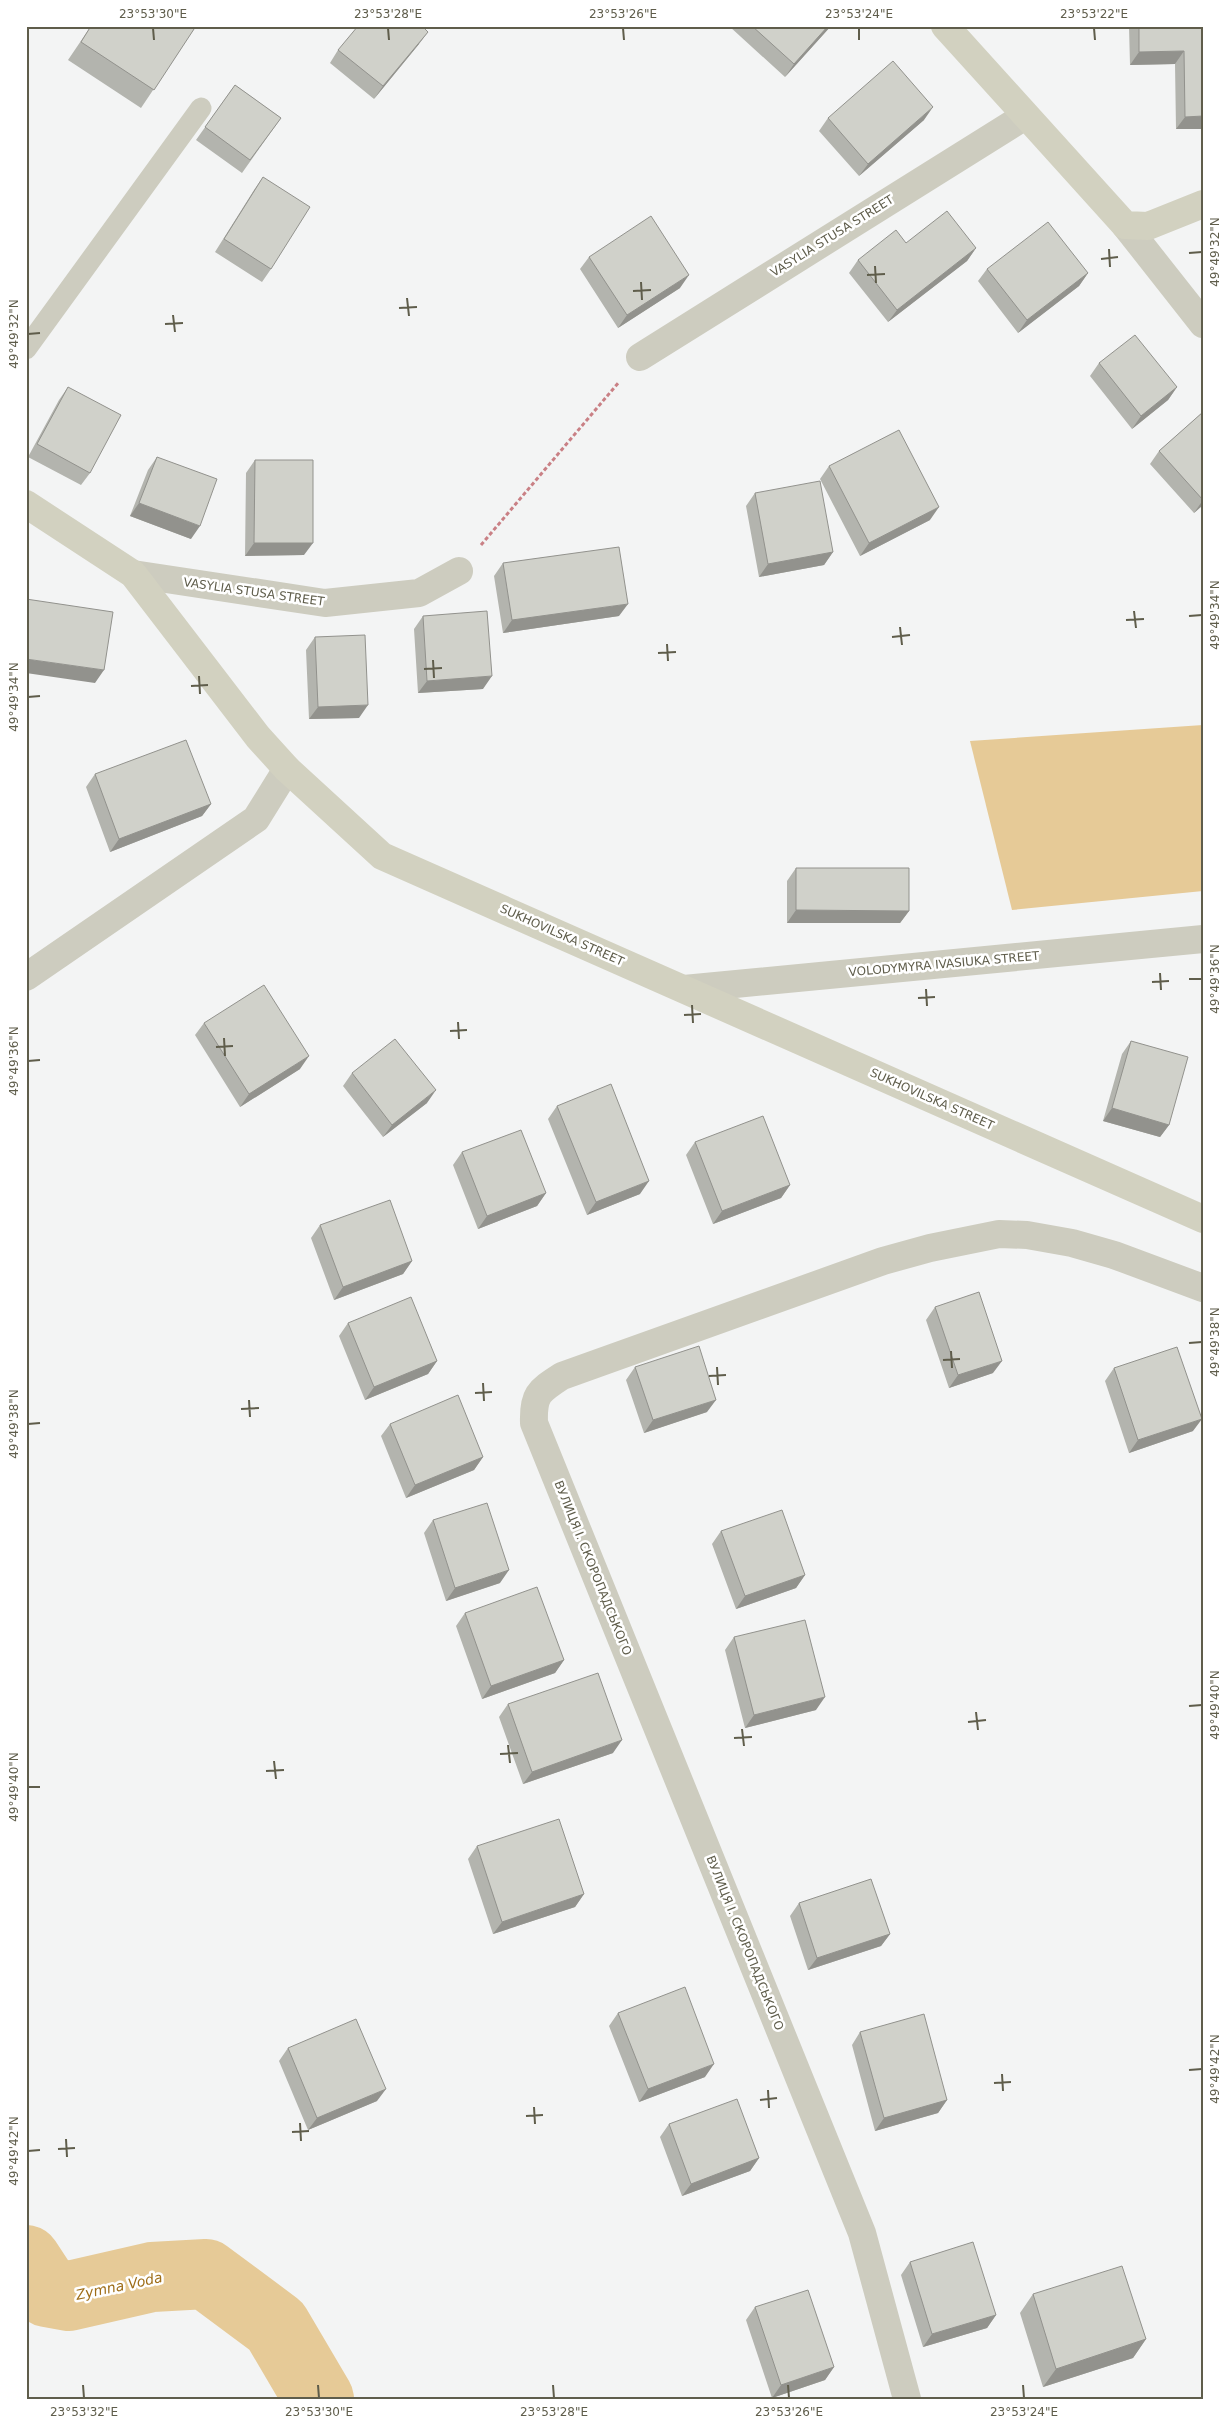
<svg xmlns="http://www.w3.org/2000/svg" width="1229" height="2425" font-family="'DejaVu Sans',sans-serif">
<style>
.water{fill:#e6ca97}
.lines{fill:none;stroke-linecap:round;stroke-linejoin:round}
.river{stroke:#e6ca97;stroke-width:70}
.path{stroke:#c98085;stroke-width:3;stroke-dasharray:4 2.5;stroke-linecap:butt}
.lane{stroke:#cdccbf;stroke-width:21}
.street{stroke:#cdccbf;stroke-width:28}
.secondary{stroke:#d2d1c0;stroke-width:28}
.wall{fill:#b3b4ae}
.shaded-wall{fill:#92928d}
.building{fill:#d0d1ca;stroke:#92928d}
.ticks{fill:none;stroke:#5f5d4b;stroke-width:2}
.labels{text-anchor:middle;dominant-baseline:central;stroke-width:5;stroke-linejoin:round;paint-order:stroke}
.street-label{font-size:12px;fill:#5f5d4b;stroke:#fff}
.water-label{font-size:14px;font-style:italic;fill:#9e6d18;stroke:#fff}
.neatline{fill:none;stroke:#5f5d4b;stroke-width:2}
.ticks-label{font-size:12px;text-anchor:middle;fill:#5f5d4b}
</style>
<rect width="100%" height="100%" fill="#f3f4f4"/>
<path class="water" d="M1203 725V891L1012 910 970 741Z"/>
<g class="lines">
<path class="river" d="M26 2260 47 2292 69 2296 152 2277 206 2274 276 2326 319 2399"/>
<path class="path" d="M481 545 619 382"/>
<path class="lane" d="M26 349 201 108"/>
<path class="street" d="M1125 225 1203 324
M640 357 1025 116
M133 574 325 603 419 593 459 571
M26 977 256 819 287 769
M684 989 1203 939
M907 2399 862 2233 534 1423C533 1394 539 1391 562 1376L883 1261 930 1248 999 1234 1027 1235 1072 1243 1114 1255 1203 1288"/>
<path class="secondary" d="M945 26 1125 225 1148 226 1203 204
M26 504 133 574 258 737 287 769 382 856 1203 1219"/>
</g>
<path class="wall" d="M91 26H196L141 108 68 60Z
M729 26H831L785 77Z
M1129 26H1203V129H1176L1175 64 1130 65Z
M419 44 374 99 330 63 338 50Z
M235 85 281 118 242 173 196 140Z
M828 118 924 120 859 176 819 131Z
M263 177 271 269 262 282 215 252 254 190Z
M906 243 976 248 967 261 888 322 849 273 858 260Z
M589 257 680 288 618 328 580 269Z
M987 269 1088 273 1079 286 1018 333 978 281Z
M1099 363 1177 387 1168 400 1132 429 1090 376Z
M68 387 90 473 81 485 28 457 59 400Z
M1203 412V505L1194 513 1150 464 1159 451Z
M157 457 191 539 130 516 148 470Z
M255 460 304 555 245 556 246 473Z
M829 466 930 520 860 556 820 479Z
M755 493 833 552 824 565 759 577 746 506Z
M503 563 619 616 503 633 494 576Z
M423 616 483 689 418 693 414 629Z
M315 637 359 718 309 719 306 650Z
M95 774 211 804 202 816 110 852 86 787Z
M796 868 909 911 900 923H787V881Z
M204 1023 300 1069 240 1107 195 1035Z
M1131 1041 1169 1125 1160 1137 1103 1121 1122 1054Z
M352 1073 427 1103 383 1137 343 1086Z
M557 1106 640 1194 587 1215 548 1119Z
M695 1142 790 1185 781 1198 713 1224 686 1155Z
M462 1152 546 1193 537 1206 478 1229 453 1165Z
M320 1225 412 1261 403 1274 334 1300 311 1238Z
M935 1307 993 1373 949 1388 926 1320Z
M348 1323 437 1361 428 1374 365 1400 339 1336Z
M635 1367 707 1412 644 1433 626 1380Z
M1114 1368 1193 1431 1129 1453 1105 1381Z
M390 1424 483 1457 474 1470 406 1498 381 1436Z
M433 1520 500 1583 446 1601 424 1533Z
M721 1531 805 1575 796 1588 736 1609 712 1544Z
M465 1613 564 1660 555 1673 482 1699 456 1626Z
M734 1637 816 1710 745 1728 725 1650Z
M508 1704 613 1753 523 1784 499 1717Z
M477 1846 584 1894 575 1907 493 1934 468 1859Z
M799 1903 890 1934 881 1946 808 1970 790 1916Z
M618 2013 705 2077 639 2102 609 2026Z
M860 2032 947 2100 938 2113 875 2131 852 2045Z
M288 2048 377 2101 308 2130 279 2061Z
M669 2124 759 2158 750 2171 682 2196 660 2137Z
M910 2262 996 2315 987 2328 923 2347 901 2275Z
M1033 2294 1146 2339 1133 2358 1043 2387 1020 2313Z
M755 2307 834 2367 825 2380 772 2398 746 2320Z"/>
<path class="shaded-wall" d="M828 26H831L785 77 794 64Z
M428 32 419 44 374 99 383 86Z
M1184 51 1175 64 1130 65 1139 52Z
M933 107 924 120 859 176 868 164Z
M1203 116V129H1176L1185 117Z
M976 248 967 261 888 322 897 310Z
M1088 273 1079 286 1018 333 1027 320Z
M689 275 680 288 618 328 627 315Z
M1177 387 1168 400 1132 429 1141 416Z
M1203 500V505L1194 513Z
M139 503 200 526 191 539 130 516Z
M939 507 930 520 860 556 869 543Z
M254 543H313L304 555 245 556Z
M833 552 824 565 759 577 768 564Z
M628 604 619 616 503 633 512 620Z
M26 659 104 670 95 683 26 673Z
M492 676 483 689 418 693 427 681Z
M368 705 359 718 309 719 318 707Z
M211 804 202 816 110 852 119 839Z
M796 910 909 911 900 923H787Z
M309 1056 300 1069 240 1107 249 1094Z
M436 1090 427 1103 383 1137 392 1125Z
M1112 1108 1169 1125 1160 1137 1103 1121Z
M649 1181 640 1194 587 1215 596 1202Z
M790 1185 781 1198 713 1224 722 1211Z
M546 1193 537 1206 478 1229 487 1216Z
M412 1261 403 1274 334 1300 343 1287Z
M437 1361 428 1374 365 1400 374 1387Z
M1002 1361 993 1373 949 1388 958 1375Z
M716 1400 707 1412 644 1433 653 1420Z
M1202 1419 1193 1431 1129 1453 1138 1440Z
M483 1457 474 1470 406 1498 415 1485Z
M509 1570 500 1583 446 1601 455 1588Z
M805 1575 796 1588 736 1609 745 1596Z
M564 1660 555 1673 482 1699 491 1686Z
M825 1697 816 1710 745 1728 754 1715Z
M622 1740 613 1753 523 1784 532 1772Z
M584 1894 575 1907 493 1934 502 1922Z
M890 1934 881 1946 808 1970 817 1958Z
M714 2064 705 2077 639 2102 648 2089Z
M386 2089 377 2101 308 2130 317 2118Z
M947 2100 938 2113 875 2131 884 2118Z
M759 2158 750 2171 682 2196 691 2184Z
M996 2315 987 2328 923 2347 932 2334Z
M1146 2339 1133 2358 1043 2387 1056 2369Z
M834 2367 825 2380 772 2398 781 2385Z"/>
<path class="building" d="M91 26H196L154 90 81 42Z
M358 26H422L428 32 383 86 338 50Z
M752 26H828L794 64Z
M1139 26H1203V116L1185 117 1184 51 1139 52Z
M893 61 933 107 868 164 828 118Z
M235 85 281 118 250 160 205 127Z
M263 177 310 207 271 269 224 239Z
M947 211 976 248 897 310 858 260 896 230 906 243Z
M651 216 689 275 627 315 589 257Z
M1048 222 1088 273 1027 320 987 269Z
M1135 335 1177 387 1141 416 1099 363Z
M68 387 121 415 90 473 37 444Z
M1203 412V500L1159 451Z
M899 430 939 507 869 543 829 466Z
M157 457 217 479 200 526 139 503Z
M255 460H313V543H254Z
M820 481 833 552 768 564 755 493Z
M619 547 628 604 512 620 503 563Z
M26 599 113 612 104 670 26 659Z
M487 611 492 676 427 681 423 616Z
M365 635 368 705 318 707 315 637Z
M186 740 211 804 119 839 95 774Z
M796 868H909V911L796 910Z
M264 985 309 1056 249 1094 204 1023Z
M395 1039 436 1090 392 1125 352 1073Z
M1131 1041 1188 1057 1169 1125 1112 1108Z
M611 1084 649 1181 596 1202 557 1106Z
M763 1116 790 1185 722 1211 695 1142Z
M521 1130 546 1193 487 1216 462 1152Z
M390 1200 412 1261 343 1287 320 1225Z
M979 1292 1002 1361 958 1375 935 1307Z
M411 1297 437 1361 374 1387 348 1323Z
M699 1346 716 1400 653 1420 635 1367Z
M1177 1347 1202 1419 1138 1440 1114 1368Z
M458 1395 483 1457 415 1485 390 1424Z
M487 1503 509 1570 455 1588 433 1520Z
M782 1510 805 1575 745 1596 721 1531Z
M537 1587 564 1660 491 1686 465 1613Z
M805 1620 825 1697 754 1715 734 1637Z
M598 1673 622 1740 532 1772 508 1704Z
M559 1819 584 1894 502 1922 477 1846Z
M871 1879 890 1934 817 1958 799 1903Z
M685 1987 714 2064 648 2089 618 2013Z
M924 2014 947 2100 884 2118 860 2032Z
M356 2019 386 2089 317 2118 288 2048Z
M737 2099 759 2158 691 2184 669 2124Z
M973 2242 996 2315 932 2334 910 2262Z
M1122 2266 1146 2339 1056 2369 1033 2294Z
M808 2290 834 2367 781 2385 755 2307Z"/>
<path class="ticks" d="M153 28 154 40M388 28 389 40M623 28 624 40M859 28V40M1094 28 1095 40M1109 249 1110 267M1189 253 1202 252M1101 259 1118 257M875 266 876 283M867 275 885 274M641 282 642 300M633 291 651 290M407 298 409 316M399 308 417 307M173 315 175 332M165 324 183 323M28 334 40 333M1134 611 1136 628M1189 616 1202 615M1126 620 1144 619M900 627 902 645M892 637 910 635M667 644 668 661M658 653 676 652M433 660 434 678M424 669 442 668M199 676 200 694M191 686 208 685M28 697 40 696M1160 973 1161 990M1189 979H1202M1152 982 1169 981M926 989 927 1006M918 998 935 997M692 1005 693 1023M684 1015 701 1014M458 1022 459 1039M450 1031 467 1030M224 1038 225 1056M216 1047 233 1046M28 1061 40 1060M1189 1343 1202 1342M951 1351 952 1368M943 1360 960 1359M717 1367 718 1385M709 1376 726 1375M483 1383 484 1401M475 1393 492 1392M249 1400 250 1417M241 1409 259 1408M28 1424 40 1423M1189 1706 1202 1705M976 1712 978 1730M968 1722 986 1720M742 1729 744 1746M734 1738 752 1737M508 1745 510 1763M500 1754 518 1753M274 1761 276 1779M266 1771 284 1770M28 1787H40M1189 2070 1202 2069M1002 2074 1003 2091M994 2083 1011 2082M768 2090 769 2108M760 2100 777 2098M534 2107 535 2124M526 2116 543 2115M300 2123 301 2141M292 2132 309 2131M66 2139 67 2157M58 2149 75 2148M28 2151 40 2150M83 2385 84 2398M318 2385 319 2398M553 2385 554 2398M788 2385 789 2398M1023 2385 1024 2398"/>
<g class="labels">
<g class="street-label">
<text transform="translate(832 236) rotate(-32)">VASYLIA STUSA STREET</text>
<text transform="translate(254 592) rotate(8)">VASYLIA STUSA STREET</text>
<text transform="translate(562 935) rotate(24)">SUKHOVILSKA STREET</text>
<text transform="translate(944 964) rotate(-5)">VOLODYMYRA IVASIUKA STREET</text>
<text transform="translate(932 1099) rotate(24)">SUKHOVILSKA STREET</text>
<text transform="translate(593 1568) rotate(68)">ВУЛИЦЯ І. СКОРОПАДСЬКОГО</text>
<text transform="translate(745 1943) rotate(68)">ВУЛИЦЯ І. СКОРОПАДСЬКОГО</text>
</g>
<g class="water-label">
<text transform="translate(119 2286) rotate(-12)">Zymna Voda</text>
</g>
</g>
<rect width="1229" height="2425" fill="none" stroke="#ffffff" stroke-width="55"/>
<rect x="28" y="28" width="1174" height="2370" class="neatline"/>
<g class="ticks-label">
<text x="153" y="18">23°53'30"E</text>
<text x="388" y="18">23°53'28"E</text>
<text x="623" y="18">23°53'26"E</text>
<text x="859" y="18">23°53'24"E</text>
<text x="1094" y="18">23°53'22"E</text>
<text transform="translate(1215 252) rotate(-90)" y="4">49°49'32"N</text>
<text transform="translate(14 334) rotate(-90)" y="4">49°49'32"N</text>
<text transform="translate(1215 615) rotate(-90)" y="4">49°49'34"N</text>
<text transform="translate(14 697) rotate(-90)" y="4">49°49'34"N</text>
<text transform="translate(1215 979) rotate(-90)" y="4">49°49'36"N</text>
<text transform="translate(14 1061) rotate(-90)" y="4">49°49'36"N</text>
<text transform="translate(1215 1342) rotate(-90)" y="4">49°49'38"N</text>
<text transform="translate(14 1424) rotate(-90)" y="4">49°49'38"N</text>
<text transform="translate(1215 1705) rotate(-90)" y="4">49°49'40"N</text>
<text transform="translate(14 1787) rotate(-90)" y="4">49°49'40"N</text>
<text transform="translate(1215 2069) rotate(-90)" y="4">49°49'42"N</text>
<text transform="translate(14 2151) rotate(-90)" y="4">49°49'42"N</text>
<text x="84" y="2416">23°53'32"E</text>
<text x="319" y="2416">23°53'30"E</text>
<text x="554" y="2416">23°53'28"E</text>
<text x="789" y="2416">23°53'26"E</text>
<text x="1024" y="2416">23°53'24"E</text>
</g>
</svg>
